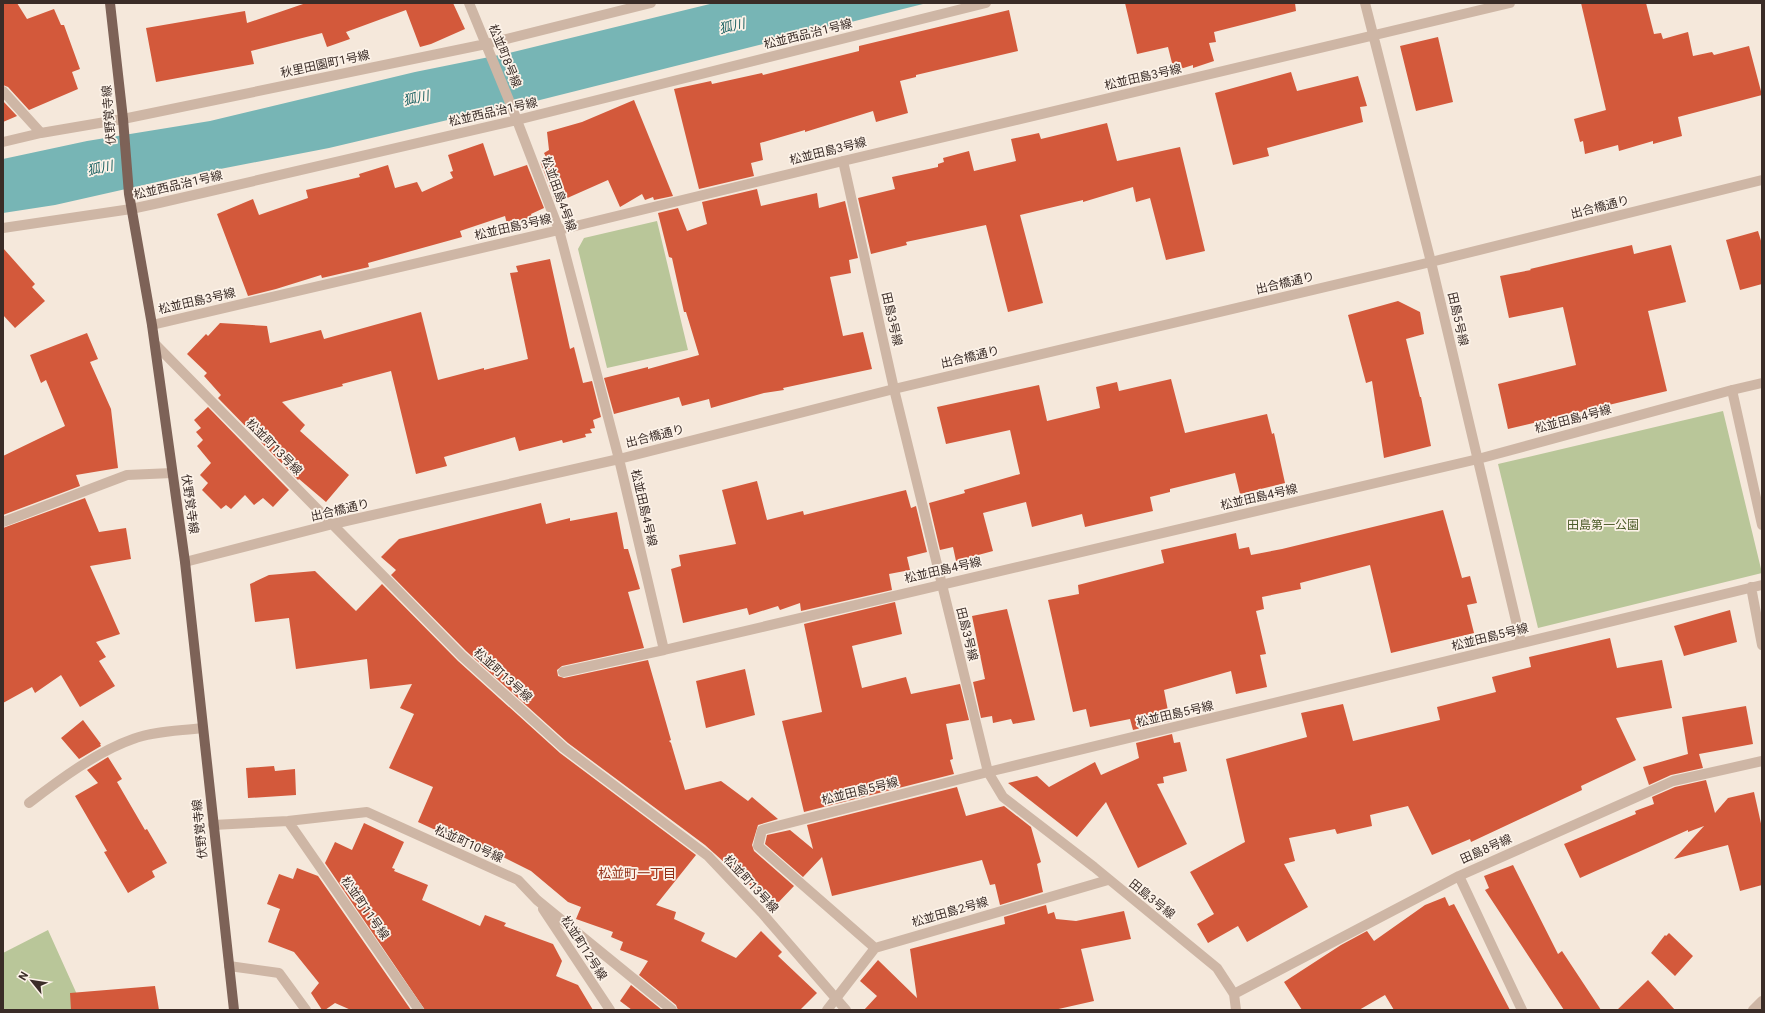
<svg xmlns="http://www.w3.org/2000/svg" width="1765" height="1013" font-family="Roboto,'Noto Sans JP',sans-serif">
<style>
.green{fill:#b9c699}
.water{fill:#77b5b5}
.building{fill:#d3593b}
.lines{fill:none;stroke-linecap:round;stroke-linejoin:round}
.minor{stroke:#ceb6a5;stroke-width:10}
.major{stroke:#7d6257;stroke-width:10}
.labels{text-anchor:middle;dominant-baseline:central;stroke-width:3.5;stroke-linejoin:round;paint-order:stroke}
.street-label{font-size:12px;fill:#3a2c27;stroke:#fcf2e8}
.park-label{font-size:12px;fill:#4b5b28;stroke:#fcf2e8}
.water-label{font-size:13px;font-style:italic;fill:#185f60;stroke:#fcf2e8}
.neighbourhood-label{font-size:13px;fill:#922f17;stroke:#fcf2e8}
</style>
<rect width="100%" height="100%" fill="#f5e8db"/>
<path class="green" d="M657 221 688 350 607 368 578 249 584 238Z
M1723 411 1762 573 1538 628 1498 464Z
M48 930 84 1010H3V953Z"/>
<path class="water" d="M714 3H927L524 104 490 110 329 148 179 177 55 205 3 213V159L87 141 210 121 415 72 509 53Z"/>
<path class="building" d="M3 3H17L27 19 54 9 61 25H64L80 69 72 72 78 89 29 110 8 87 3 85Z
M306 3H453L465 29 431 44 420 47 406 10 346 32 350 39 327 47 322 33 251 51 254 64 156 82 146 28 245 11 247 23Z
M1125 3H1295L1296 11 1214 32 1216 42 1209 43 1214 61 1193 68V65L1174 71 1168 47 1137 54Z
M1581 3H1646L1654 34 1661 33 1663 39 1688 32 1693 56 1712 52 1714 55 1749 46 1762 95 1678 117 1682 136 1653 144V141L1619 151 1618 145 1585 154 1583 141 1580 142 1574 119 1606 110Z
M1009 10 1018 51 916 75V77L900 81 908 113 876 122 873 111 805 132V130L760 143 763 160 751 163 754 176 699 189 674 89 711 81 712 84 762 73 763 75 859 51V46Z
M1438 37 1453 102 1416 111 1400 46Z
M1291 72 1297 91 1358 76 1367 106 1360 107 1363 122 1267 148 1269 156 1233 165 1215 93Z
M634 100 673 196 654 200 653 197 645 200 642 194 620 207 608 180 556 203 540 161 547 159 544 153 549 150 547 132 582 122Z
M3 101 17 116 3 122Z
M1107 123 1117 161 1180 147 1205 251 1166 260 1150 198 1136 202 1133 187 1083 202V200L1020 215 1043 303 1008 312 986 225 906 242 907 245 871 254 858 198 895 189 892 177 938 167V164L944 162 943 158 969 151 974 171 1016 161 1011 139 1039 133 1041 139Z
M483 143 494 176 527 165 544 208 531 214 532 217 507 224 505 216 460 231 462 237 368 263 369 267 322 278 321 275 276 289 248 296 217 214 253 199 259 215 308 198 306 190 360 177 359 174 388 165 395 188 417 182 422 192 453 178 450 172 453 171 448 155Z
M757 189 761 206 817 193 819 208 845 201 858 258 849 260 851 273 830 277 843 336 863 332 872 369 783 388 784 390 764 393 711 408 709 399 682 406 679 397 614 414 604 378 648 367V369L699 355 686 312H684L672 258 669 257 658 213 678 208 687 231 707 224 702 202Z
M1758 231 1762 244V284L1740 290 1726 240Z
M1632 245 1634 254 1671 245 1686 302 1648 311 1667 391 1508 429 1498 384 1576 365 1563 307 1509 318 1500 276 1531 270 1530 269Z
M3 248 35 284 32 287 45 301 15 328 3 315Z
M550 259 570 349 574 347 583 383 592 381 601 417 593 420 595 428 590 429 592 433 585 434 586 437 563 443 562 440 519 451 515 437 444 457 447 466 416 474 391 371 342 384 343 386 282 402 305 425 300 431 349 475 326 502 299 479 298 480 218 398 221 395 204 376 207 373 187 354 206 334 208 336 220 323 267 326 270 343 321 330 324 339 421 312 438 380 484 368V370L528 359 510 273 518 272 516 266Z
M1398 301 1420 312 1424 334 1406 339 1420 397H1421L1431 446 1384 458 1372 381 1366 383 1348 315Z
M87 333 98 359 90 362 111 409 118 468 76 475 80 486 3 515V456L65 426 46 380 41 383 30 355Z
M1171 379 1185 433 1267 414 1272 434 1274 433 1285 483 1240 494 1235 473 1170 489V492L1150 497 1153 511 1085 527 1082 514 1032 527 1026 502 983 513 993 551 956 561 953 547 940 550 929 503 965 493 964 490 1020 474 1010 430 946 444 937 407 1039 385 1047 421 1100 408 1096 387 1117 382 1119 391Z
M208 407 289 490 273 507 263 498 254 505 245 495 231 509 226 505 221 509 202 490 208 483 200 475 211 463 197 446 203 440 196 432 201 428 194 420Z
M757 481 767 520 803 511 804 515 906 490 911 508 916 506 927 552 907 557 910 570 889 574 892 590 801 611 800 603 780 610 778 606 749 615 747 608 683 623 671 569 681 566 679 555 736 544 722 490Z
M85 498 99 532 126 528 131 559 90 566 120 634 96 642 106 657 99 661 115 686 80 707 61 675 35 693 32 687 3 703V528Z
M541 503 546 524 570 518V521L617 512 624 549H628L640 589 628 592 644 648 562 666 557 670 558 676 564 678 648 660 671 740 669 741 671 743 685 790 721 781 748 801 752 797 778 819 758 825 752 845 754 851 794 886 774 907 705 845 568 743 466 651 391 575 396 570 381 557 399 539Z
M1443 510 1462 578 1470 576 1477 603 1467 605 1474 633 1391 653 1370 565 1300 583 1301 589 1262 597 1264 609 1256 611 1266 654 1260 655 1267 687 1236 694 1231 671 1164 690 1170 721 1133 730 1130 719 1090 727 1086 709 1073 712 1048 600 1079 594 1078 585 1164 563 1161 550 1236 533 1239 549 1249 547 1251 555 1282 549Z
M315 571 356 611 382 584 458 661 560 753 696 855 656 905 676 912 674 919 705 933 701 941 736 958 761 931 782 952 778 956 817 993 800 1010H678L676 1005 639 975 648 961 620 950 623 942 611 937 613 932 576 919 581 907 568 902 531 871 503 857 465 841 464 843 418 822 433 787 389 768 414 714 400 708 412 684 370 689 367 659 296 669 289 618 255 622 250 584 269 575Z
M895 602 902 634 852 646 862 688 906 677 911 694 960 684 969 720 946 724 953 759 950 760 954 774 804 812 782 721 822 712 804 624Z
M1007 609 1035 720 1013 724 1011 719 993 723 992 716 981 718 973 682 985 679 972 616Z
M1730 610 1737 642 1684 656 1674 626Z
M1610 638 1617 668 1662 660 1672 708 1616 718 1636 760 1581 786 1582 790 1471 842 1470 839 1432 855 1408 806 1370 815 1372 826 1337 834 1335 829 1289 838 1295 861 1284 864 1308 907 1247 942 1238 926 1208 943 1197 924 1214 914 1190 872 1245 842 1226 759 1307 737 1301 713 1343 704 1353 741 1440 720 1437 707 1496 692 1492 677 1531 667 1529 657Z
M745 669 755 715 706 728 696 681Z
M1746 706 1753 744 1699 754 1703 768 1671 775 1649 785 1643 767 1688 754 1682 717Z
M83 720 101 744H100L101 746 79 759 61 738Z
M1172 734 1174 743 1180 742 1187 771 1163 777 1164 783 1157 784 1187 844 1138 868 1106 802 1077 837 1008 783 1037 776 1049 787 1095 762 1101 775 1139 758 1136 743Z
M108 757 122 779 117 782 145 830 147 829 167 863 152 871 155 877 128 893 104 852 107 851 75 796 98 783 87 770Z
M274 766 275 771 295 769 296 795 248 798 246 768Z
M1706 780 1715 813 1728 798 1754 792 1762 828V885L1740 891 1728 845 1674 859 1704 826 1688 832V830L1580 878 1564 844 1636 814 1635 811 1654 804 1652 797 1675 787Z
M957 787 966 816 1004 806 1031 827 1041 862 1037 864 1043 892 1000 905 995 884 990 885 982 860 832 896 822 857 803 877 765 844 767 835 790 830 813 849 807 825Z
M364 823 404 842 392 868 395 869 394 871 428 885 422 900 480 926 485 915 506 923 504 926 553 944 562 961 556 976 578 985 593 1010H425L325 863 335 842 352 850Z
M1513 865 1558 954 1562 951 1601 1010H1564L1485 890 1489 888 1484 876Z
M297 868 318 876 411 1010H351L335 1003 325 1010H322L311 993 319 983 294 952 268 942 280 909 267 904 279 874 293 879Z
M1445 897 1449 906 1454 904 1510 1010H1394L1385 995 1359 1010H1302L1284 982 1341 945 1367 931 1374 941 1425 905Z
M1046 905 1048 914 1054 912 1056 919 1076 921 1124 911 1131 939 1081 949 1094 1001 1054 1010H864L877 996 860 981 878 960 917 998 910 949 1005 924 1004 917Z
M1669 933 1693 956 1675 976 1651 953 1665 935 1666 936Z
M1648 980 1675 1010H1617Z
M631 985 662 1010H632L620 1001Z
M155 986 159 1010H71L70 993Z"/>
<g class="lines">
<path class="minor" d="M469 3 513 110 559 230 619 459 664 650 1478 459 1732 390 1762 383
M1365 3 1431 262 1521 642
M3 91 41 133
M3 142 41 133 123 119 486 44 651 3
M843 161 894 389 988 772 1003 797 1094 867 1217 968 1234 994 1236 1010
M3 228 131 209 159 203 517 120 986 3
M152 325 559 230 843 161 1510 3
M155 344 462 656 564 748 708 856 762 913 846 1010
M1732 390 1762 525
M3 522 127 475 172 473
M185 562 333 524 619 459 894 389 1431 262 1762 180
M1751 587 1762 645
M563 672 664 650
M29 803C59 780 98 751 133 739 154 731 180 731 202 728
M288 821 419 1010
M213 825 288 821 367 812 518 880 537 900 672 1010
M1459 876 1522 1010
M543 909 610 1010
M875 948 758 846 762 830 988 772 1762 585
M229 966 279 973 306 1010
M1234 994 1459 876 1673 781 1762 761
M827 1010 875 948 1108 880
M1753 1010 1762 1001"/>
<path class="major" d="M110 3 123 119 129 194 152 325 185 562 234 1010"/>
</g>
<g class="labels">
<g class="street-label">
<text transform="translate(808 34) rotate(-14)">松並西品治1号線</text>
<text transform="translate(505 56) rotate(68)">松並町8号線</text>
<text transform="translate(325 64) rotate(-12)">秋里田園町1号線</text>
<text transform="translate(1143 77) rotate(-13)">松並田島3号線</text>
<text transform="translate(493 112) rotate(-13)">松並西品治1号線</text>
<text transform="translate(109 115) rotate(-95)">伏野覚寺線</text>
<text transform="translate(828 151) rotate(-14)">松並田島3号線</text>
<text transform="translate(178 185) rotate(-13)">松並西品治1号線</text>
<text transform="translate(559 194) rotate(70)">松並田島4号線</text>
<text transform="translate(1600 207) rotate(-14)">出合橋通り</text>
<text transform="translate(513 227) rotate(-13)">松並田島3号線</text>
<text transform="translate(1285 283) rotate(-13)">出合橋通り</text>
<text transform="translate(197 301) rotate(-13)">松並田島3号線</text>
<text transform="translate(892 319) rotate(77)">田島3号線</text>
<text transform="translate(1458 319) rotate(77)">田島5号線</text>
<text transform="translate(970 357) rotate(-13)">出合橋通り</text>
<text transform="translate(1573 419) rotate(-15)">松並田島4号線</text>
<text transform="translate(655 436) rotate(-14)">出合橋通り</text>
<text transform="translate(274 447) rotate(45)">松並町13号線</text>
<text transform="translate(1259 497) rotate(-13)">松並田島4号線</text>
<text transform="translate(190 504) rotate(82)">伏野覚寺線</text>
<text transform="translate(644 508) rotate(77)">松並田島4号線</text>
<text transform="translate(340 510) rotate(-13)">出合橋通り</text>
<text transform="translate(943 570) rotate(-13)">松並田島4号線</text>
<text transform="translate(967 634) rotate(76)">田島3号線</text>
<text transform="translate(1490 637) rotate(-14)">松並田島5号線</text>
<text transform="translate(503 675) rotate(42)">松並町13号線</text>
<text transform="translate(1175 714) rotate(-13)">松並田島5号線</text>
<text transform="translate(860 791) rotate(-14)">松並田島5号線</text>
<text transform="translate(200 829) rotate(-96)">伏野覚寺線</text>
<text transform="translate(469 844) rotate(24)">松並町10号線</text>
<text transform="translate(1486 849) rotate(-24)">田島8号線</text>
<text transform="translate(751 884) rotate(47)">松並町13号線</text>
<text transform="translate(1152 899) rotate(39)">田島3号線</text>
<text transform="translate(365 908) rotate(55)">松並町11号線</text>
<text transform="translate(950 912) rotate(-16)">松並田島2号線</text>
<text transform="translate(584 948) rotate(57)">松並町12号線</text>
</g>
<g class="park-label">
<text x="1603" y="525">田島第一公園</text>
</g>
<g class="water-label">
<text transform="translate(732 26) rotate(-13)">狐川</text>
<text transform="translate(416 98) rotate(-12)">狐川</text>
<text transform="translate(100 168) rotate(-12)">狐川</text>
</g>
<g class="neighbourhood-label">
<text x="637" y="873">松並町一丁目</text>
</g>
</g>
<rect width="1765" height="1013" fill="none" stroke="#3a2c27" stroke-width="8"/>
<g transform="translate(32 981) rotate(300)" stroke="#fcf2e8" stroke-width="3" paint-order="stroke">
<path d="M0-3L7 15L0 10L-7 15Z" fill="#3a2c27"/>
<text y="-6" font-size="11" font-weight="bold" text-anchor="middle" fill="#3a2c27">N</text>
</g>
</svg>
